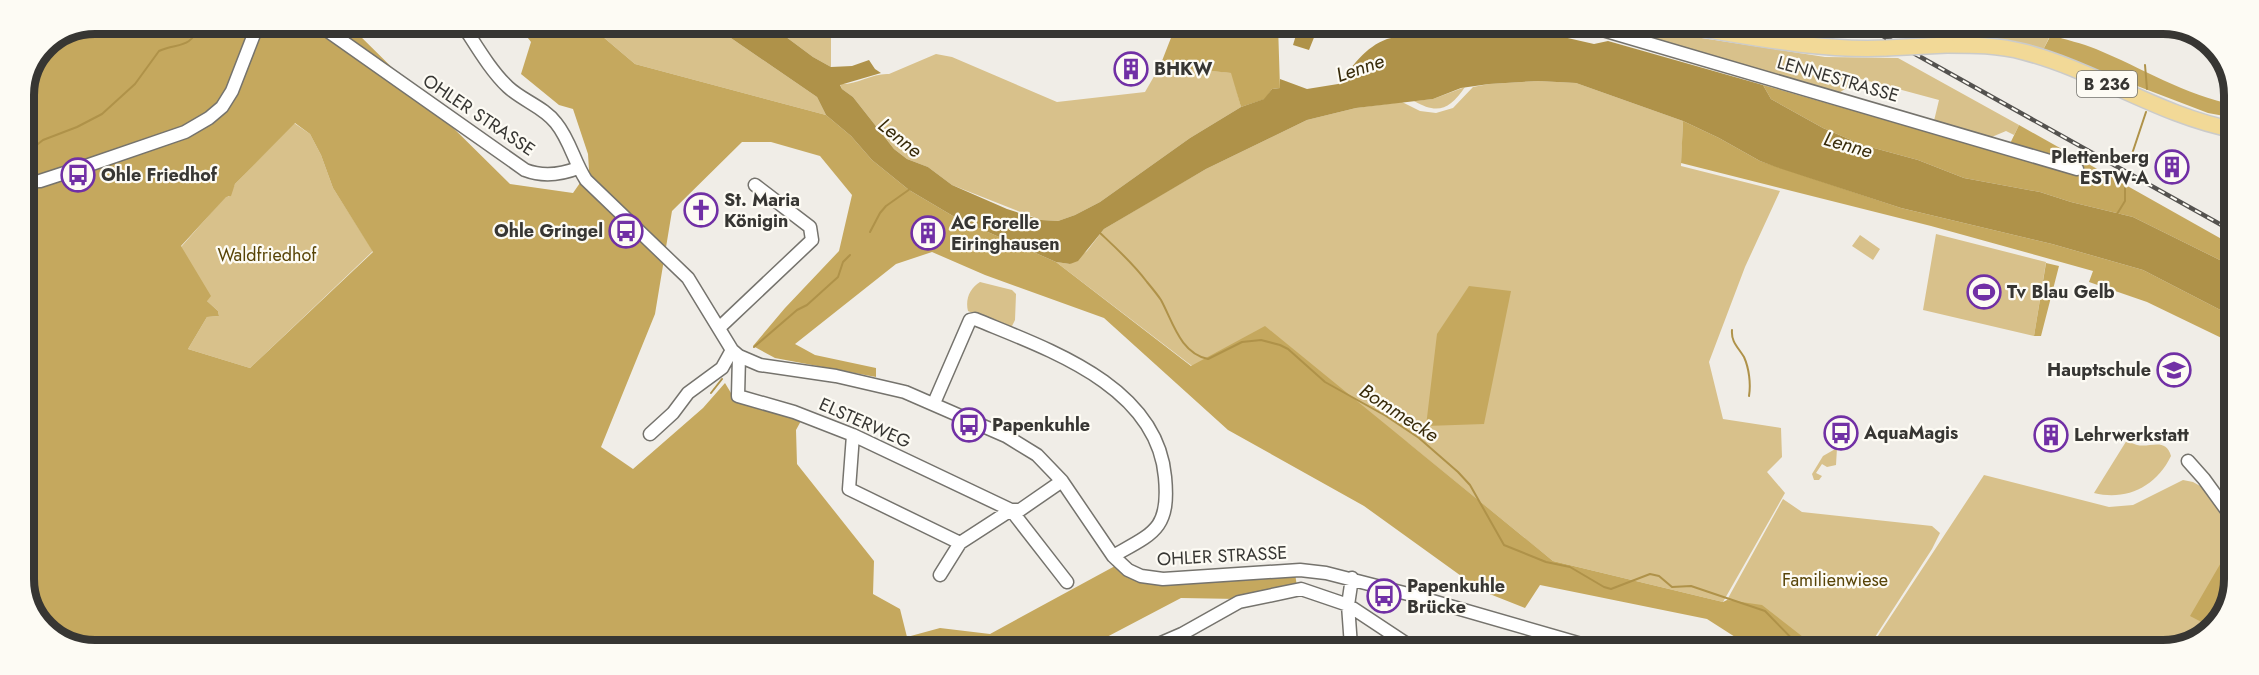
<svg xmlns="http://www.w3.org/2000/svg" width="2259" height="675" font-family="Jost,sans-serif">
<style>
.green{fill:#d8c18b}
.forest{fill:#c5a85e;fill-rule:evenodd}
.water{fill:#af9249}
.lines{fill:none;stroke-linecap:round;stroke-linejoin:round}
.stream{stroke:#af9249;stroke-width:2}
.minor-casing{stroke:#75736d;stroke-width:15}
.major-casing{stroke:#cbcbca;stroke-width:18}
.minor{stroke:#fff;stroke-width:12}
.major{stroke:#f2d997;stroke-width:15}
.rail-casing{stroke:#54524f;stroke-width:4.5}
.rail{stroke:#fdfbf4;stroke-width:2;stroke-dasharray:7;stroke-linecap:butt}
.major-bridge-casing{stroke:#cbcbca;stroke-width:18;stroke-linecap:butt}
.major-bridge{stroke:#f2d997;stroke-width:15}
.labels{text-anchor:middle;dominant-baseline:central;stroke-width:4.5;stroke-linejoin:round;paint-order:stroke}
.shield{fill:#fdfbf4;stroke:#72716d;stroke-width:1.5}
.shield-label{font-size:16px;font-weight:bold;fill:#373633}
.poi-label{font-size:18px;font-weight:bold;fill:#373633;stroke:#fdfbf4;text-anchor:start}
.street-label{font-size:18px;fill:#373633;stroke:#fdfbf4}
.park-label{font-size:18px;fill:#584407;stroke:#fdfbf4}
.water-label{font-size:20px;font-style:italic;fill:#382b0a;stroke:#fdfbf4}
.rim{fill:none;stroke:#373633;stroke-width:8}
</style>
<rect width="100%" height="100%" fill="#f0ede7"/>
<path class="green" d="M589 25H712L817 97 826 115 635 64Z
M770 25H831V67L813 57Z
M1930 26H2055L2043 50 1994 38 1954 40Z
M1643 29 1825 57 1898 58 2019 125 2014 135 2006 131 1987 139 1933 125 1939 100 1861 79 1834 96 1640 38Z
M936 54 952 57 1057 102 1145 92 1160 66 1232 73 1241 107 1190 138 1100 202 1075 215 1058 221 1041 220 952 185 928 167 907 159 894 149 853 97 842 89 840 84C857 85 872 73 889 74Z
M1538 81 1576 83 1683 121 1681 166 1780 191 1745 267 1709 362 1723 419 1781 428 1782 457 1767 472 1785 493 1723 602 1553 561 1408 443 1192 366 1056 262 1070 264 1087 251 1104 229 1161 195 1206 169 1307 120 1356 108 1402 102 1420 111 1436 113 1453 108 1473 87 1489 84Z
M1465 87C1450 109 1438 115 1414 101L1433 99Z
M294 123 310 134 321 155 333 188 373 251 250 368 188 349 207 317 219 316 218 311 207 301 181 247 226 196 229 197 235 184Z
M1936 234 2046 262 2034 336 1923 310Z
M1860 235 1880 249 1873 260 1852 246Z
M980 282 1012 290 1016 294 1015 320 1010 330 968 311C965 299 970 288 980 282Z
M2127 440C2130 442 2133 444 2137 445 2150 448 2166 437 2171 456 2156 487 2126 501 2094 493Z
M1837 448 1836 465 1827 467 1822 464 1816 473 1822 476 1819 480H1814L1812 474 1823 456Z
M1984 475 2109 507 2133 505 2183 480 2193 482 2202 487 2233 527 2232 599 2207 636 2164 651H1868Z
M1783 499 1802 512 1932 526 1940 533 1932 549 1866 651H1821L1727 600Z"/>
<path class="forest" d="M95 24H340L355 31 510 184 573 193 589 170 588 154 573 109 559 105 521 74 531 42 518 25H589L635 64 826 115 851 136 872 160 909 190 958 219 1056 262 1191 366 1265 326 1553 561 1723 602 1727 600 1762 605 1821 651H1757L1707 619 1540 585 1525 608 1482 591 1364 506 1228 430 1104 318 985 275 932 252 896 264 795 344 815 355 876 368V377L775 358 753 346 785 308 839 251 852 195 820 156 771 142H742L672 211 655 314 601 447 633 469 703 408 725 383 734 398 802 419 796 430 797 464 874 561 873 594 900 609 907 637 940 628 990 634 1115 566 1127 574 1295 573 1297 587 1238 599 1181 598 1082 650 76 648 39 623 24 585V95L45 45ZM295 123 310 134 321 155 333 188 373 252 250 368 188 349 207 317 219 316 218 311 207 301 211 296 181 246 226 197 231 196 235 184Z
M1176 25H1278L1280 88 1272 89 1265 99 1241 107 1231 73 1160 66Z
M2051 35C2066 40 2082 43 2096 49 2142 68 2185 95 2235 105V118L2208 113 2043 50Z
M1763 85 2005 154 2019 125 2234 246V267L2133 217 2071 202 2040 192 1964 178 1918 160 1863 145 1823 128 1771 99Z
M1683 121 1719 138 1760 161 1901 208 2052 244 2143 270 2234 317V344L2147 302 2089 282 2093 271 1931 226 1681 163Z
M2046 263 2059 266 2041 336H2034Z
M1469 286 1511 291 1484 424 1426 426 1437 334Z
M2233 542V583L2228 595 2229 603 2213 628 2190 616Z
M1171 644 1280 646V650H1157Z"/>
<path class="water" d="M712 25H770L813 57 831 67 852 66 869 60 875 69 881 73 840 85 842 89 853 97 894 149 907 159 928 167 952 185 1007 209 1041 220 1058 221 1075 215 1100 202 1190 138 1241 107 1264 99 1272 89 1280 88V79L1307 89 1338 84C1353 66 1365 47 1387 39 1398 36 1410 35 1420 30L1419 26H1463L1487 33 1500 35 1550 34 1594 44 1608 41 1763 85 1771 99 1823 128 1863 145 1918 160 1964 178 2040 192 2071 202 2133 217 2234 267V317L2143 270 2052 244 1901 208 1776 167 1760 161 1719 138 1683 121 1576 83 1538 81 1489 84 1461 88 1433 99 1356 108 1307 120 1206 169 1104 229 1078 261 1070 264 1056 262 958 219 909 190 872 160 851 136 826 115 817 97Z
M1299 25H1319L1309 50 1293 45Z"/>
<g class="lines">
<path class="stream" d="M2145 65 2147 89
M2132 154 2146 112
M24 155 43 140 77 127 102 114 135 84 159 51C177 42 190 51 200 24
M2117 214 2125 201V183
M870 232 880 213 886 206 910 189
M1099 232C1116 248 1133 263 1147 282 1152 288 1157 294 1161 300 1173 322 1180 353 1208 359L1242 342 1261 340 1280 345 1288 349 1325 382 1386 416 1419 438 1458 472 1470 485 1504 545 1546 562 1570 567 1604 587 1611 589 1650 574 1659 576 1672 587 1691 586 1765 611 1804 651
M1732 330C1731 342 1738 347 1744 357 1749 368 1751 384 1749 396
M754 347 797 310 807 305 838 277 843 262 850 255
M711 393 722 379"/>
<g class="minor-casing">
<path id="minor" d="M318 24 525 170C543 177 560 175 578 168
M462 24C476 45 490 70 508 87 523 101 544 107 556 123 570 140 574 162 586 180L688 278 732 350 739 356 760 365 836 376 905 392 1006 436 1037 455 1062 481 1113 556 1128 570 1141 576 1163 579 1300 570 1326 573 1408 594 1602 650
M1589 26 2077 169
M24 182 40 181 83 167 185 132 209 118 222 107 232 91 258 24
M719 328 812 240 810 227 755 185
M739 356 738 396 794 412 853 435 1011 510 1067 582
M934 403 970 320 975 319C1047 349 1157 385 1165 477 1170 529 1154 533 1113 556
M650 434 673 413 688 393 722 368 732 350
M853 435 849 489 960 543
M2188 461 2204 479 2233 519
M940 575 960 543 1011 510H1020L1062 481
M1352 578 1348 605 1351 646 1356 650
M1145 650 1182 634 1239 602 1301 589 1348 605 1416 650"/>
</g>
<g class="major-casing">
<path id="major" d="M1685 26C1752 37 1818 51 1886 48
M1947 45C1973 45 1998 45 2024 52 2097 71 2160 116 2235 130"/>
</g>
<use href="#minor" class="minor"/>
<use href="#major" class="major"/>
<g class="rail-casing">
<path id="rail" d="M1851 26 1856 29
M1865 26 2234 232"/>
</g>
<use href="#rail" class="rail"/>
<g class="major-bridge-casing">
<path id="major-bridge" d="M1886 48 1947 45"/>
</g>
<use href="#major-bridge" class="major-bridge"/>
</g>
<defs>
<g id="building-ring" transform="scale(1.725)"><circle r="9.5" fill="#fdfbf4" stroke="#7130a5" stroke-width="1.5"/><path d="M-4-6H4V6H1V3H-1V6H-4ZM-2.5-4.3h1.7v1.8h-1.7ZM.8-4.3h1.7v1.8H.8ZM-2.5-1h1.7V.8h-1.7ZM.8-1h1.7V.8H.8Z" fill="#7130a5"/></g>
<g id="bus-ring" transform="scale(1.725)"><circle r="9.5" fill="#fdfbf4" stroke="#7130a5" stroke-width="1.5"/><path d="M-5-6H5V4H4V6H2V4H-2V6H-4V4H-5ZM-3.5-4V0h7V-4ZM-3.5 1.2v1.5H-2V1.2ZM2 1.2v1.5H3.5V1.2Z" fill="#7130a5"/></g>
<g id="church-ring" transform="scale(1.725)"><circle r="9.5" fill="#fdfbf4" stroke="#7130a5" stroke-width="1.5"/><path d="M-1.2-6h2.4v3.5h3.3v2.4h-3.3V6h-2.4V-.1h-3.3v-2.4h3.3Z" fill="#7130a5"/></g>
<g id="stadium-ring" transform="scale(1.725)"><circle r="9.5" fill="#fdfbf4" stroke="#7130a5" stroke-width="1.5"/><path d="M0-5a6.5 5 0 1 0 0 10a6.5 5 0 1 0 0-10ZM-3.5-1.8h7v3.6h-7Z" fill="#7130a5"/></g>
<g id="school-ring" transform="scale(1.725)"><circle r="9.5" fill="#fdfbf4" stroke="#7130a5" stroke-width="1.5"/><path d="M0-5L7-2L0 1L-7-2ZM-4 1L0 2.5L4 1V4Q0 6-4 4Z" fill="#7130a5"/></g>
</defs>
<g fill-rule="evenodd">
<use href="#building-ring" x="1131" y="69"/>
<use href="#building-ring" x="2172" y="167"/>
<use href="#bus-ring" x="78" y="175"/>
<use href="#church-ring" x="701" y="210"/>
<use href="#bus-ring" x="626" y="231"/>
<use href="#building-ring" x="928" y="233"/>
<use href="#stadium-ring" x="1984" y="292"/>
<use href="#school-ring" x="2174" y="370"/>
<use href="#bus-ring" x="969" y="425"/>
<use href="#bus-ring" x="1841" y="433"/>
<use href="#building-ring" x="2051" y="435"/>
<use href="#bus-ring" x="1384" y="596"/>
</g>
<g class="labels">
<rect class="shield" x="2077" y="71" width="60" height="26" rx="4.5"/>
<g class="shield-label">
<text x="2107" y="84">B 236</text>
</g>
<g class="poi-label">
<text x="1154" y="69">BHKW</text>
<text x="2149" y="157" text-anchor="end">Plettenberg<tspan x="2149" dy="21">ESTW-A</tspan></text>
<text x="101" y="175">Ohle Friedhof</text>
<text x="724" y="200">St. Maria<tspan x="724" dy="21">Königin</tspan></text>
<text x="951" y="223">AC Forelle<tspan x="951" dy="21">Eiringhausen</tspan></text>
<text x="603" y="231" text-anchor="end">Ohle Gringel</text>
<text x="2007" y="292">Tv Blau Gelb</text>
<text x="2151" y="370" text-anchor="end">Hauptschule</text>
<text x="992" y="425">Papenkuhle</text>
<text x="1864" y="433">AquaMagis</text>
<text x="2074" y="435">Lehrwerkstatt</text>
<text x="1407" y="586">Papenkuhle<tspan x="1407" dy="21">Brücke</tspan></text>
</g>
<g class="street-label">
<text transform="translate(1838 79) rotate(16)">LENNESTRASSE</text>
<text transform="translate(479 115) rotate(34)">OHLER STRASSE</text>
<text transform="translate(865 423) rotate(24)">ELSTERWEG</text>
<text transform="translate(1222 556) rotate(-3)">OHLER STRASSE</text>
</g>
<g class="park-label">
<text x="267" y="255">Waldfriedhof</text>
<text x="1835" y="580">Familienwiese</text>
</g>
<g class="water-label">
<text transform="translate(1360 68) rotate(-19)">Lenne</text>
<text transform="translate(900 138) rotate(39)">Lenne</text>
<text transform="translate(1848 145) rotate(16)">Lenne</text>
<text transform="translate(1399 413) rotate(33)">Bommecke</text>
</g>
</g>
<path d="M0 0H2259V675H0ZM95 34H2163A61 61 0 0 1 2224 95V579A61 61 0 0 1 2163 640H95A61 61 0 0 1 34 579V95A61 61 0 0 1 95 34Z" fill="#fdfbf4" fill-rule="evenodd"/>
<path class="rim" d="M95 34H2163A61 61 0 0 1 2224 95V579A61 61 0 0 1 2163 640H95A61 61 0 0 1 34 579V95A61 61 0 0 1 95 34Z"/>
</svg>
